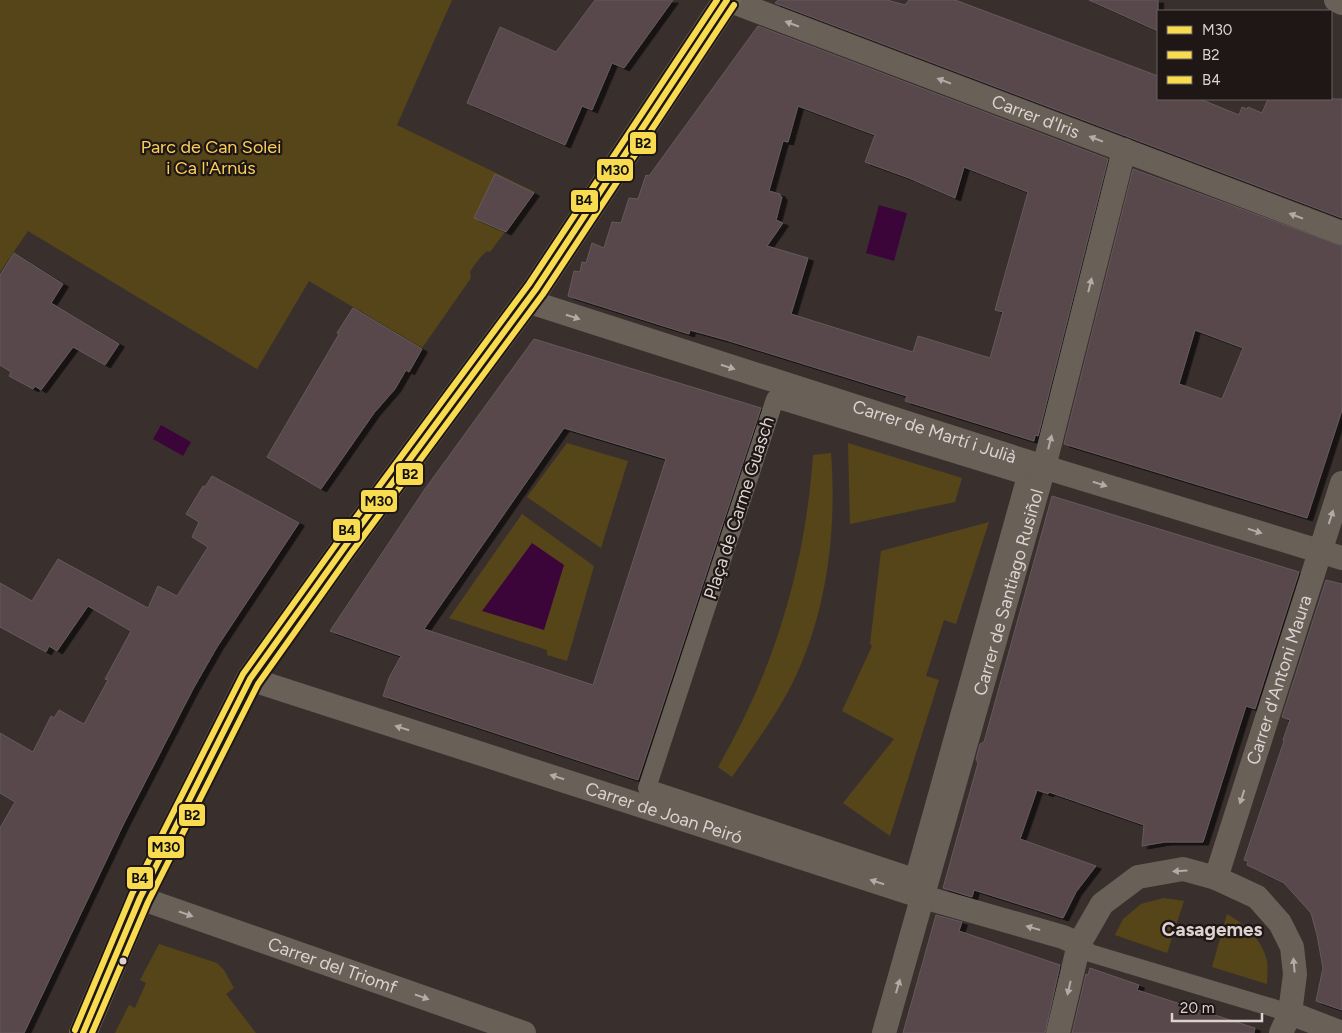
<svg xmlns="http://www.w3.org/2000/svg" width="1342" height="1033" font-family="Figtree,sans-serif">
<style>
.green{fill:#564519}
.water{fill:#3c053a}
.building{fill:#59464b;stroke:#635b5c;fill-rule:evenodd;filter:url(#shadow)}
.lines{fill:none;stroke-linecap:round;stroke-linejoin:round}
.pedestrian{stroke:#696058;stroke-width:18}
.minor{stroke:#696058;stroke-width:24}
.primary{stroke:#74675e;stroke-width:28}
.bus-1-casing{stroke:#1e1716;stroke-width:10}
.bus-2-casing{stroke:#1e1716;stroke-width:10}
.bus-3-casing{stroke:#1e1716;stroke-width:10}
.bus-1{stroke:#f9db4f;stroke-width:6}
.bus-2{stroke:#f9db4f;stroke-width:6}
.bus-3{stroke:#f9db4f;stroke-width:6}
.oneway{fill:#b4aaa6}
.bus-dot{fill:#ddd2d0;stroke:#1e1716;stroke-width:2}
.labels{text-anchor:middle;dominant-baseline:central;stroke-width:4.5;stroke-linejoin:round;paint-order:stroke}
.street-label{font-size:18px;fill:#ddd2d0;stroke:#1e1716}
.park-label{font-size:18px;fill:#fbcf59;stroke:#1e1716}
.neighbourhood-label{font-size:19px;font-weight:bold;fill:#ddd2d0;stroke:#1e1716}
.line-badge{stroke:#1e1716;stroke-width:2}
.pale-badge-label{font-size:14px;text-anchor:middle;font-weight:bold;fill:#111}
</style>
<defs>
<filter id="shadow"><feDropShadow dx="5.5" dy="3" stdDeviation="0" flood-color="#0009"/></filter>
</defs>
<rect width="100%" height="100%" fill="#39302e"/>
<path class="green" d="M0 0H452L397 125 535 192 490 252 487 251C480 257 475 264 470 272L471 278 422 348 309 281 257 369 28 231 0 272Z
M567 443 628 461 601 548 527 497Z
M848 443 962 478 955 502 850 524Z
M831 453C837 530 827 614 792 684 775 717 753 747 732 777L718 767C775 668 805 568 813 455Z
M522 514 594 566 567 661 547 655V650L449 618Z
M989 522 956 624 944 620 926 676 939 680 890 836 843 803 894 739 842 711 872 646 870 644 881 551Z
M1164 898 1184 901 1167 953 1115 935 1123 919 1141 904Z
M1227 914C1245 924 1262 939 1267 961 1268 968 1267 977 1267 984L1212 967Z
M159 944 217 963 224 970 234 988 226 994 256 1033H115L129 1005 135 1008 146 983 140 980Z"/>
<path class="water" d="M879 205 907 213 894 261 866 253Z
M161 425 191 442 183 456 153 439Z
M532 543 564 565 544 630 482 611Z"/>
<path class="building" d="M595 0H673L624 68 612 63 592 110 582 106 565 145 467 103 500 27 556 52Z
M778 0H887L905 5 909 0H955L1158 76V99H1200L1239 115 1242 107 1247 109 1248 107 1262 113 1268 99H1342V218L775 3Z
M1089 0H1158V31Z
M758 26 1108 159 1038 436 1035 435 1034 441 905 401 907 396 726 340 690 330 689 334 568 296 574 271 580 272 582 262 586 263 592 243 604 248 612 222 621 223 629 198 638 199 646 175 649 176ZM798 106 875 135 865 162 909 178 955 198 964 167 1028 192 995 310 1003 312 990 358 918 336 913 352 791 314 808 258 767 246 783 223 776 220 782 197 780 196V194L769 191 783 141 788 142Z
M1133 169 1342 246V410L1307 518 1064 444ZM1195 330 1243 348 1222 399 1179 384Z
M495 174 534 193 506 232 474 218Z
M14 253 63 284 51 303 119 344 105 365 73 347 41 390 35 386 33 389 9 376 11 372 0 365V275Z
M353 308 422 349 409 372 406 370 395 389 374 413 321 489 267 457 339 334 337 333Z
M534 339 761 408 638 780 383 696 389 678 401 656 330 631 425 489ZM564 428 666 459 593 685 424 629Z
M212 476 299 523 217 647 193 689 124 823 24 1033H0V828L15 802 0 793V733L33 752 51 716 54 718 59 710 84 724 108 680 105 679 131 631 88 606 57 651 49 646 46 652 0 627V583L32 601 58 559 148 608 158 586 177 596 208 547 192 537 199 522 186 514 203 486 205 487Z
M1052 496 1299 572 1255 709 1246 706 1203 842H1165L1142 846 1144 825 1049 792 1048 794 1037 790 1020 839 1096 866 1076 892 1063 918 974 890 972 897 943 888 978 763 976 759 980 744 984 742Z
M1326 580 1342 584V1010L1316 1001 1323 968 1317 935 1311 913 1284 883 1247 865 1248 861 1244 860 1284 741 1283 740 1290 720 1282 717Z
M936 915 962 922 959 931 1060 965 1045 1033H903Z
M1090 968 1139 985 1137 990 1255 1028 1254 1033H1072L1086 974 1088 975Z"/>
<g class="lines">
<path class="pedestrian" d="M775 399 1026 476 914 877 647 788Z
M1079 944 1090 953 1290 1013"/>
<g class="minor">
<path id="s1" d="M728 0 1342 233"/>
<path d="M1336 0 1342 3"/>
<path id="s2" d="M527 301 1044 467 1342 558"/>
<path id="s3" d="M250 679 923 897 1063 937 1079 944"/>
<path id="s4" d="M1216 878 1342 483"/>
<path id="s5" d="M140 898 524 1033"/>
<path d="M1290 1013 1342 1033"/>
<path id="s6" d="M884 1033 1044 467 1124 150"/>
<path d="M1058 1033 1079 944 1102 904 1138 877 1183 869 1216 878 1257 897 1280 923 1292 947 1295 974 1290 1013 1281 1033"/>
</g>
<path class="primary" d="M83 1033 140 898 250 679 344 548 536 289 727 0"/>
<g class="bus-1-casing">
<path id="bus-1" d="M83 1033 140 898 250 679 344 548 536 289 727 0"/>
</g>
<g class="bus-2-casing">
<path id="bus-2" d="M92 1033 148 902 258 684 351 553 543 294 734 5"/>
</g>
<g class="bus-3-casing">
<path id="bus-3" d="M75 1030 132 894 243 674 337 543 529 284 717 0"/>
</g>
<use href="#bus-1" class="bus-1"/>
<use href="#bus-2" class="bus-2"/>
<use href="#bus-3" class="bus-3"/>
</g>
<defs><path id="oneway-solid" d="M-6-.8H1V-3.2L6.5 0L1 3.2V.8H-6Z" transform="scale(1.25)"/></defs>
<g class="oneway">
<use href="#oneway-solid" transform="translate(792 24) rotate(-159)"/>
<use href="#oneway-solid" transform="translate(944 81) rotate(-159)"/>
<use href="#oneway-solid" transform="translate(1096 139) rotate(-159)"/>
<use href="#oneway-solid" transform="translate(1296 216) rotate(-159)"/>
<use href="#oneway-solid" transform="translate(1090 285) rotate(-76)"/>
<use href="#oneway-solid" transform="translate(573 317) rotate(18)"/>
<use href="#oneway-solid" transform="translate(728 367) rotate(18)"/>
<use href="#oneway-solid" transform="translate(1050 442) rotate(-76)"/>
<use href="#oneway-solid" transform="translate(1100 484) rotate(17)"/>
<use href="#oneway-solid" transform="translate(1331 517) rotate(-72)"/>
<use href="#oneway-solid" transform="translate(1255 531) rotate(17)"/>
<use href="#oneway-solid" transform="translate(402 728) rotate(-162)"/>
<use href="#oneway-solid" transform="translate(557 777) rotate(-162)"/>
<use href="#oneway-solid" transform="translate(1242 797) rotate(108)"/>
<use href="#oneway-solid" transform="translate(1180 871) rotate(177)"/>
<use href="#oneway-solid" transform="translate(877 882) rotate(-162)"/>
<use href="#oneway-solid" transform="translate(186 914) rotate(19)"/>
<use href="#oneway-solid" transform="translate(1033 928) rotate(-164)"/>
<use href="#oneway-solid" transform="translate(1294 965) rotate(-95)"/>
<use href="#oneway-solid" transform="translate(898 986) rotate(-74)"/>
<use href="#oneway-solid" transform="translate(1069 988) rotate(103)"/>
<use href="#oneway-solid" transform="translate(422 997) rotate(19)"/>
</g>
<circle class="bus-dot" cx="123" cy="961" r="4.5"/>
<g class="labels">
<g class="street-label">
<text stroke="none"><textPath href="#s1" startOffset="329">Carrer d'Iris</textPath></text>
<text stroke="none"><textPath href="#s2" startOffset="428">Carrer de Martí i Julià</textPath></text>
<text transform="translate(739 508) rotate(-72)">Plaça de Carme Guasch</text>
<text stroke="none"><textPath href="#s6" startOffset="458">Carrer de Santiago Rusiñol</textPath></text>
<text stroke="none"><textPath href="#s4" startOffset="208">Carrer d'Antoni Maura</textPath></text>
<text stroke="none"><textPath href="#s3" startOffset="435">Carrer de Joan Peiró</textPath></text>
<text stroke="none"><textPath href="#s5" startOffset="204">Carrer del Triomf</textPath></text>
</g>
<g class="park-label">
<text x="211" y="147">Parc de Can Solei<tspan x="211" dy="21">i Ca l'Arnús</tspan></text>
</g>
<g class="neighbourhood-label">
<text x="1212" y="929">Casagemes</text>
</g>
</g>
<g class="line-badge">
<rect x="629" y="131" width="28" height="24" rx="5" fill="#f9db4f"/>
<rect x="596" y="158" width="38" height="24" rx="5" fill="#f9db4f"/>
<rect x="570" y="189" width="29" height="24" rx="5" fill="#f9db4f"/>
<rect x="395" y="462" width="29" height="24" rx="5" fill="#f9db4f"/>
<rect x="360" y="489" width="38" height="24" rx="5" fill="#f9db4f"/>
<rect x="332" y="518" width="29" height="24" rx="5" fill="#f9db4f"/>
<rect x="178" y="803" width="28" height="24" rx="5" fill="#f9db4f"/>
<rect x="147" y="835" width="38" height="24" rx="5" fill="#f9db4f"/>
<rect x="126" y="866" width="28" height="24" rx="5" fill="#f9db4f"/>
</g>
<g class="pale-badge-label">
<text x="643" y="148">B2</text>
<text x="615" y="175">M30</text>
<text x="584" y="205">B4</text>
<text x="410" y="479">B2</text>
<text x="379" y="506">M30</text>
<text x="347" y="535">B4</text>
<text x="192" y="820">B2</text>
<text x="166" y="852">M30</text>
<text x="140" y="883">B4</text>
</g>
<rect x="1157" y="10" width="175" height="90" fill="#1e1716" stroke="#6a6260"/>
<rect x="1167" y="26" width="25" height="8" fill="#f9db4f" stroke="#6a6260"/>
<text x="1202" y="35" font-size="15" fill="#ddd2d0">M30</text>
<rect x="1167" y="51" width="25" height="8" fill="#f9db4f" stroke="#6a6260"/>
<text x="1202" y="60" font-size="15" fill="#ddd2d0">B2</text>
<rect x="1167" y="76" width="25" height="8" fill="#f9db4f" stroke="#6a6260"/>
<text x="1202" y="85" font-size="15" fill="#ddd2d0">B4</text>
<path d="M1172 1013v8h90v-8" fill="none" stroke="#ddd2d0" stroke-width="2.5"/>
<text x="1180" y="1013" font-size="15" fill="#ddd2d0" stroke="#1e1716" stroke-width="4" paint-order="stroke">20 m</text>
</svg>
